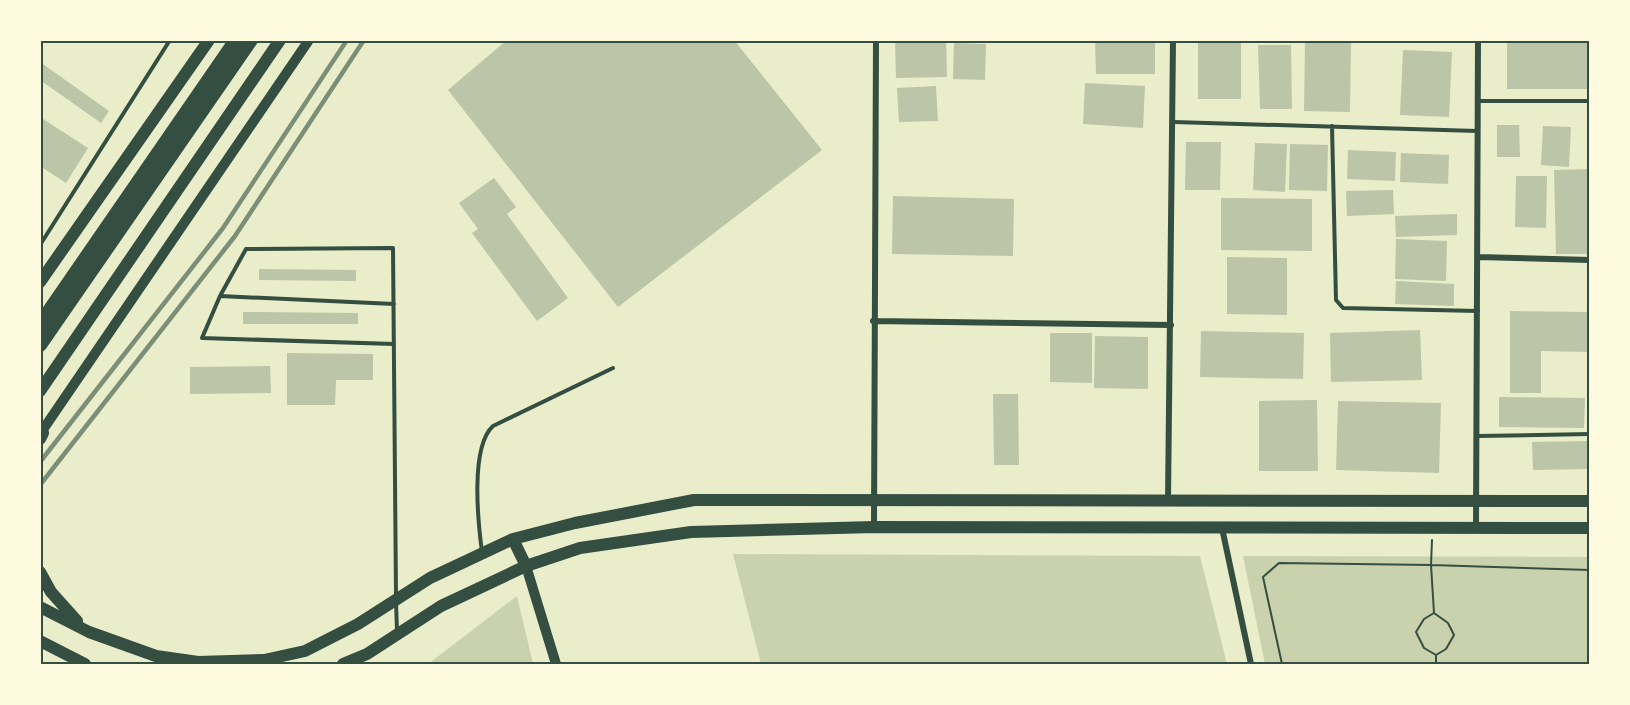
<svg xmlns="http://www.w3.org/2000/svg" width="1630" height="705" font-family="Helvetica,sans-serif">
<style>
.green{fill:#cad2ad}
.building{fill:#bcc5a7}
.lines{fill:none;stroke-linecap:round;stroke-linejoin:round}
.path{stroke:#344e41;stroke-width:2}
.service{stroke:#344e41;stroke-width:4}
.minor{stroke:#344e41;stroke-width:6}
.tertiary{stroke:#344e41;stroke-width:10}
.secondary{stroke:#344e41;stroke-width:12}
.primary{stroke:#344e41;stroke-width:14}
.rail{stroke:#7c8e77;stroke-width:4.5}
.neatline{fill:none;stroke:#344e41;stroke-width:2}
</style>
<rect width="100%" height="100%" fill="#e9edc9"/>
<path class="green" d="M733 554 1200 556 1227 664H761Z
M1243 556 1589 557V664H1265Z
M517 596 533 664H428Z"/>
<path class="building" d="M507 40H734L822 150 618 307 448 90Z
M895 40H946L947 77 896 78Z
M1095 40H1155V74H1096Z
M1305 40H1351L1350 112 1304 111Z
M1507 40H1590V89H1507Z
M954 43 986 44 985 80 953 79Z
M1198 43H1241V99H1198Z
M1258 45H1291L1292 109H1260Z
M1403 50 1452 52 1449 117 1400 115Z
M40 62 109 111 101 123 40 80Z
M1085 83 1145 86 1143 128 1083 124Z
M936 86 938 121 899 122 897 88Z
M40 117 88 148 66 183 40 166Z
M1497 125H1519L1520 157H1497Z
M1543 126 1571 127 1569 167 1541 165Z
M1186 142H1221L1220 190H1185Z
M1255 143 1287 144 1285 192 1253 190Z
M1290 144 1328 145 1327 191 1289 190Z
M1348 150 1396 152 1395 181 1347 179Z
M1401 153 1449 155 1448 184 1400 182Z
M1590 169V254H1556L1554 170Z
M1516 176H1547L1546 228 1515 227Z
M494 178 516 207 507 214 568 298 537 321 472 233 478 229 459 203Z
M1393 190 1394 214 1347 216 1346 191Z
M893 196 1014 199 1013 256 892 254Z
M1221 198 1312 199V251L1221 250Z
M1457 214V235L1396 237 1395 216Z
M1396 239 1447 241 1446 281 1395 279Z
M1227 257 1287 258V315L1227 314Z
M259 269 356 270V281L259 280Z
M1396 281 1454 284V306L1395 304Z
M1510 311 1590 312V352L1541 351V393H1510Z
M243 312 358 313V324H243Z
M1420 330 1422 380 1331 382 1330 333Z
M1201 331 1304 333 1303 379 1200 377Z
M1050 333H1092V383L1050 382Z
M1095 336 1148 337V389L1094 388Z
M287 353 373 354V380H336L335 405H287Z
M270 366 271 393 190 394V367Z
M993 394H1018L1019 465H994Z
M1499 397 1585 398 1584 428 1499 427Z
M1317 400 1318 471H1259V401Z
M1338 401 1441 403 1439 473 1336 470Z
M1590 441V469L1533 470 1532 442Z"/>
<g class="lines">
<path class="path" d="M1434 613 1424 619 1416 632 1424 648 1436 655 1446 649 1454 635 1448 623 1434 613 1431 565 1590 570
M1436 655V664
M1282 664 1263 577 1279 563 1431 565 1432 540"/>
<path class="service" d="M1478 101H1590
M1174 122 1477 131
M1332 126 1336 300 1343 308 1478 311
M40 245 170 40
M220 296 202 338 394 344
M394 304 220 296 246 249 393 248 396 595
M1477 436 1590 434
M482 552C478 522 470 447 493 426L613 368
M396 602 397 631"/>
<path class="minor" d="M1478 257 1590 260
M873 321 1171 325
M1168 500 1173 40
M874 527 876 40
M1222 528 1251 664
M1476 528 1478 40"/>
<path class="tertiary" d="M40 434 309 40
M526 566 556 664"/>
<path class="secondary" d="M40 282 209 40
M40 391 280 40
M40 439 43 433
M513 539 526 566
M40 572 51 592 77 621
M40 607 89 632 156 656 198 662 264 660 305 651 358 624 430 578 513 539 575 523 694 500 1590 501
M40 641 85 664
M343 664 367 654 441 606 526 566 580 548 691 532 874 527 1590 528"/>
<path class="primary" d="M40 324 236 40
M40 345 251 40"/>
<path class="rail" d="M40 462 223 228 347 40
M40 485 235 236 364 40"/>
</g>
<rect width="1630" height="705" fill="none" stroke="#fefae0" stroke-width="84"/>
<rect x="42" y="42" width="1546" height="621" class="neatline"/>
</svg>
